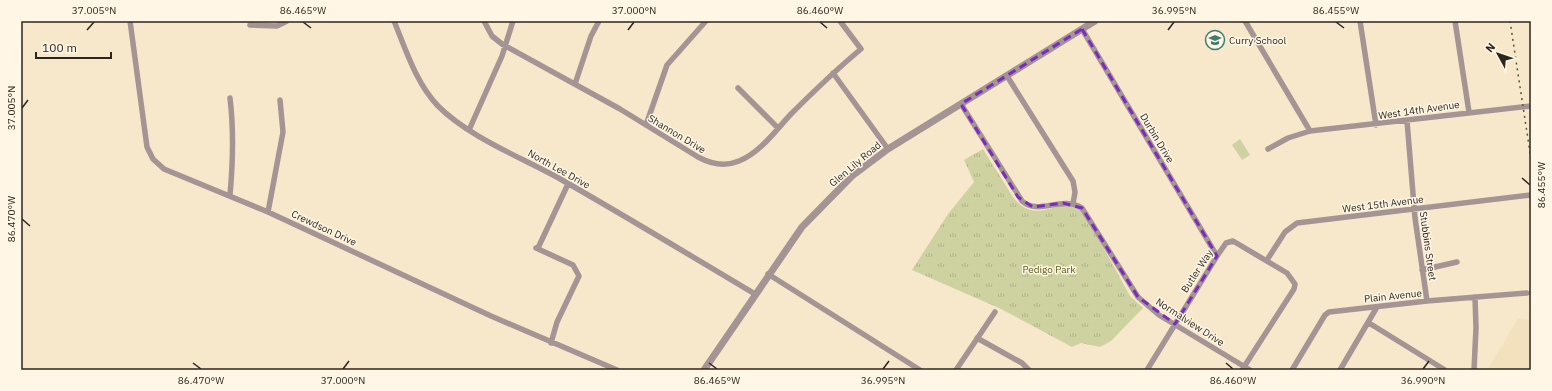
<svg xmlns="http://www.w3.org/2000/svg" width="1552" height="391" font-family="'IBM Plex Sans',sans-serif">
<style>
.built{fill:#f3e1bd}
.green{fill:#ced2a0}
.park{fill:url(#park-tufts)}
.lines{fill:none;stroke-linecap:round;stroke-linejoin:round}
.minor{stroke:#a49494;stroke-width:5.5}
.tertiary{stroke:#a49494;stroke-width:7}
.rail{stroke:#585042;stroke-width:1.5;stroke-dasharray:2 4;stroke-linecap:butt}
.marked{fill:none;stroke:#7b2cbf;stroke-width:3;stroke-dasharray:8 5;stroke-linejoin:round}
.ticks{fill:none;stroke:#2c261c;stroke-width:1.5}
.labels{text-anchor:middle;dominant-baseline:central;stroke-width:3;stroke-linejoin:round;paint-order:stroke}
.poi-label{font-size:10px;fill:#2c261c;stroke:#fff6e5;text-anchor:start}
.street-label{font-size:10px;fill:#2c261c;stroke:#fff6e5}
.park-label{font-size:10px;fill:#575916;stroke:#fff6e5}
.neatline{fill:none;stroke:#2c261c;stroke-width:1.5}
.ticks-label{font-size:10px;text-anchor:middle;fill:#2c261c}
</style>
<defs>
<pattern id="park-tufts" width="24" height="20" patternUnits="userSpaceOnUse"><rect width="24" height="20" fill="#ced2a0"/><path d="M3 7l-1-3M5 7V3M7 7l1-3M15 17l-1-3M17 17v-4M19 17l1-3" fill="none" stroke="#b1b489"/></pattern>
</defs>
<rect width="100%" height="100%" fill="#f7e8cc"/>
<path class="built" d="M1518 319 1531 320V370H1487Z"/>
<path class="green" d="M1240 139 1250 155 1242 160 1232 145Z"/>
<path class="park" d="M983 149 1013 197C1038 229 1058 192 1084 212L1130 296 1143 308 1111 341 1100 347 1081 343 1072 347 1001 309 912 270 948 214 974 182 964 160Z"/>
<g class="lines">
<path class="minor" d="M130 21 147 147 153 159 164 169 268 212 491 316 617 370
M394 21C406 50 416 83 438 106 470 138 523 158 562 180 627 217 691 256 755 294
M484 21 492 36 502 44 620 109 698 157C711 164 725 167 739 161 760 153 776 130 791 114 814 91 837 69 861 49L840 21
M1245 21 1310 131
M1360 21 1376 125
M1455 21 1469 112
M250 25 277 26 287 21
M1082 29 1217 256
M833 73 888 149
M1007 76 1073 181 1075 192 1073 204
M575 84 591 36 599 21
M738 88 778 128
M230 98C234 131 233 162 230 195
M961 104 1022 201C1039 216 1061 195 1082 208L1138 297 1159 315 1250 370
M1407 121 1415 218 1427 301
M646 125 667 65 706 21
M469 130 502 56 513 21
M1268 149 1288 138 1310 131 1531 106
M268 212 283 132 280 100
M536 248 573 265 579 276 557 322 551 343
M538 248 568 184
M1267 260 1285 232 1297 223 1531 195
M1422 270 1457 262
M768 274 920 370
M1369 323 1445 370
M977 338 1022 363 1029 370
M956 370 995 312
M1147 370 1217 256 1226 243 1233 241 1287 273 1295 284 1294 289 1242 370
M1292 370 1325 315 1329 312 1427 301 1527 293
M1340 370 1377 307
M1474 370 1476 328 1475 297"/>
<path class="tertiary" d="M704 370 802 227 852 176 888 149 1095 21"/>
<path class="rail" d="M1510 21 1531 159"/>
</g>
<path class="marked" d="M1082 29 1217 256 1175 324 1138 297 1082 208 1063 203 1033 207 1018 197 961 104Z"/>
<path class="ticks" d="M303 22 311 28M820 22 827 28M1336 22 1344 28M87 30 94 22M628 30 634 22M1168 30 1174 22M22 108 28 100M1522 178 1530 185M22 219 30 226M193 363 201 369M709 363 717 369M1226 363 1233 369M343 369 349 361M883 369 889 361M1423 369 1429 361"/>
<defs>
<g id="school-ring" transform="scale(1)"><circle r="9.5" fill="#fff6e5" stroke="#3d7e6d" stroke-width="1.5"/><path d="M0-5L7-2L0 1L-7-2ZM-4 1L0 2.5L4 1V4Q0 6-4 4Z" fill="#3d7e6d"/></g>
</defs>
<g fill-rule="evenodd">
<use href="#school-ring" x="1215" y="40"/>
</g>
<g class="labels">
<g class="poi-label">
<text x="1229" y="40">Curry School</text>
</g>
<g class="street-label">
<text transform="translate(1419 110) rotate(-8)">West 14th Avenue</text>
<text transform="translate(677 134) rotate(31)">Shannon Drive</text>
<text transform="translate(1157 138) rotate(59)">Durbin Drive</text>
<text transform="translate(855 164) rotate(-40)">Glen Lily Road</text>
<text transform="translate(559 169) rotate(29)">North Lee Drive</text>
<text transform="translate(1383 204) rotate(-7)">West 15th Avenue</text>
<text transform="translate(324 228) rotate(25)">Crewdson Drive</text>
<text transform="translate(1428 246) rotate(82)">Stubbins Street</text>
<text transform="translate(1197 271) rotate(-57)">Butler Way</text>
<text transform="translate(1393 296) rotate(-6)">Plain Avenue</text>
<text transform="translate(1190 322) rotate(33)">Normalview Drive</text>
</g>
<g class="park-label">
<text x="1049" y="269">Pedigo Park</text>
</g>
</g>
<rect width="1552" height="391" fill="none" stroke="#fff6e5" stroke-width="44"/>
<g transform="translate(1498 54) rotate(310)" stroke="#fff6e5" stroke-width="3" paint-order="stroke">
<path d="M0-3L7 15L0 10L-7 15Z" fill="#2c261c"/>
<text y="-6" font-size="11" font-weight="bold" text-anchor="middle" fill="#2c261c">N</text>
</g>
<path d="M36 52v6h75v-6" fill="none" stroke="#2c261c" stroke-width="2"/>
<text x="42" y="52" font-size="12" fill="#2c261c" stroke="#fff6e5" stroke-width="3" paint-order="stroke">100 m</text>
<rect x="22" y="22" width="1508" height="347" class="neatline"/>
<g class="ticks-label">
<text x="94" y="14">37.005°N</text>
<text x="303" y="14">86.465°W</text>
<text x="634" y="14">37.000°N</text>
<text x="820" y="14">86.460°W</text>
<text x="1174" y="14">36.995°N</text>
<text x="1336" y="14">86.455°W</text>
<text transform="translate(11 108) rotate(-90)" y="4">37.005°N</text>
<text transform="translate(1541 185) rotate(-90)" y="4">86.455°W</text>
<text transform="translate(11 219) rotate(-90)" y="4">86.470°W</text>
<text x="201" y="384">86.470°W</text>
<text x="343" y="384">37.000°N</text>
<text x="717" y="384">86.465°W</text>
<text x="883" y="384">36.995°N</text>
<text x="1233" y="384">86.460°W</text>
<text x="1423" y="384">36.990°N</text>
</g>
</svg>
